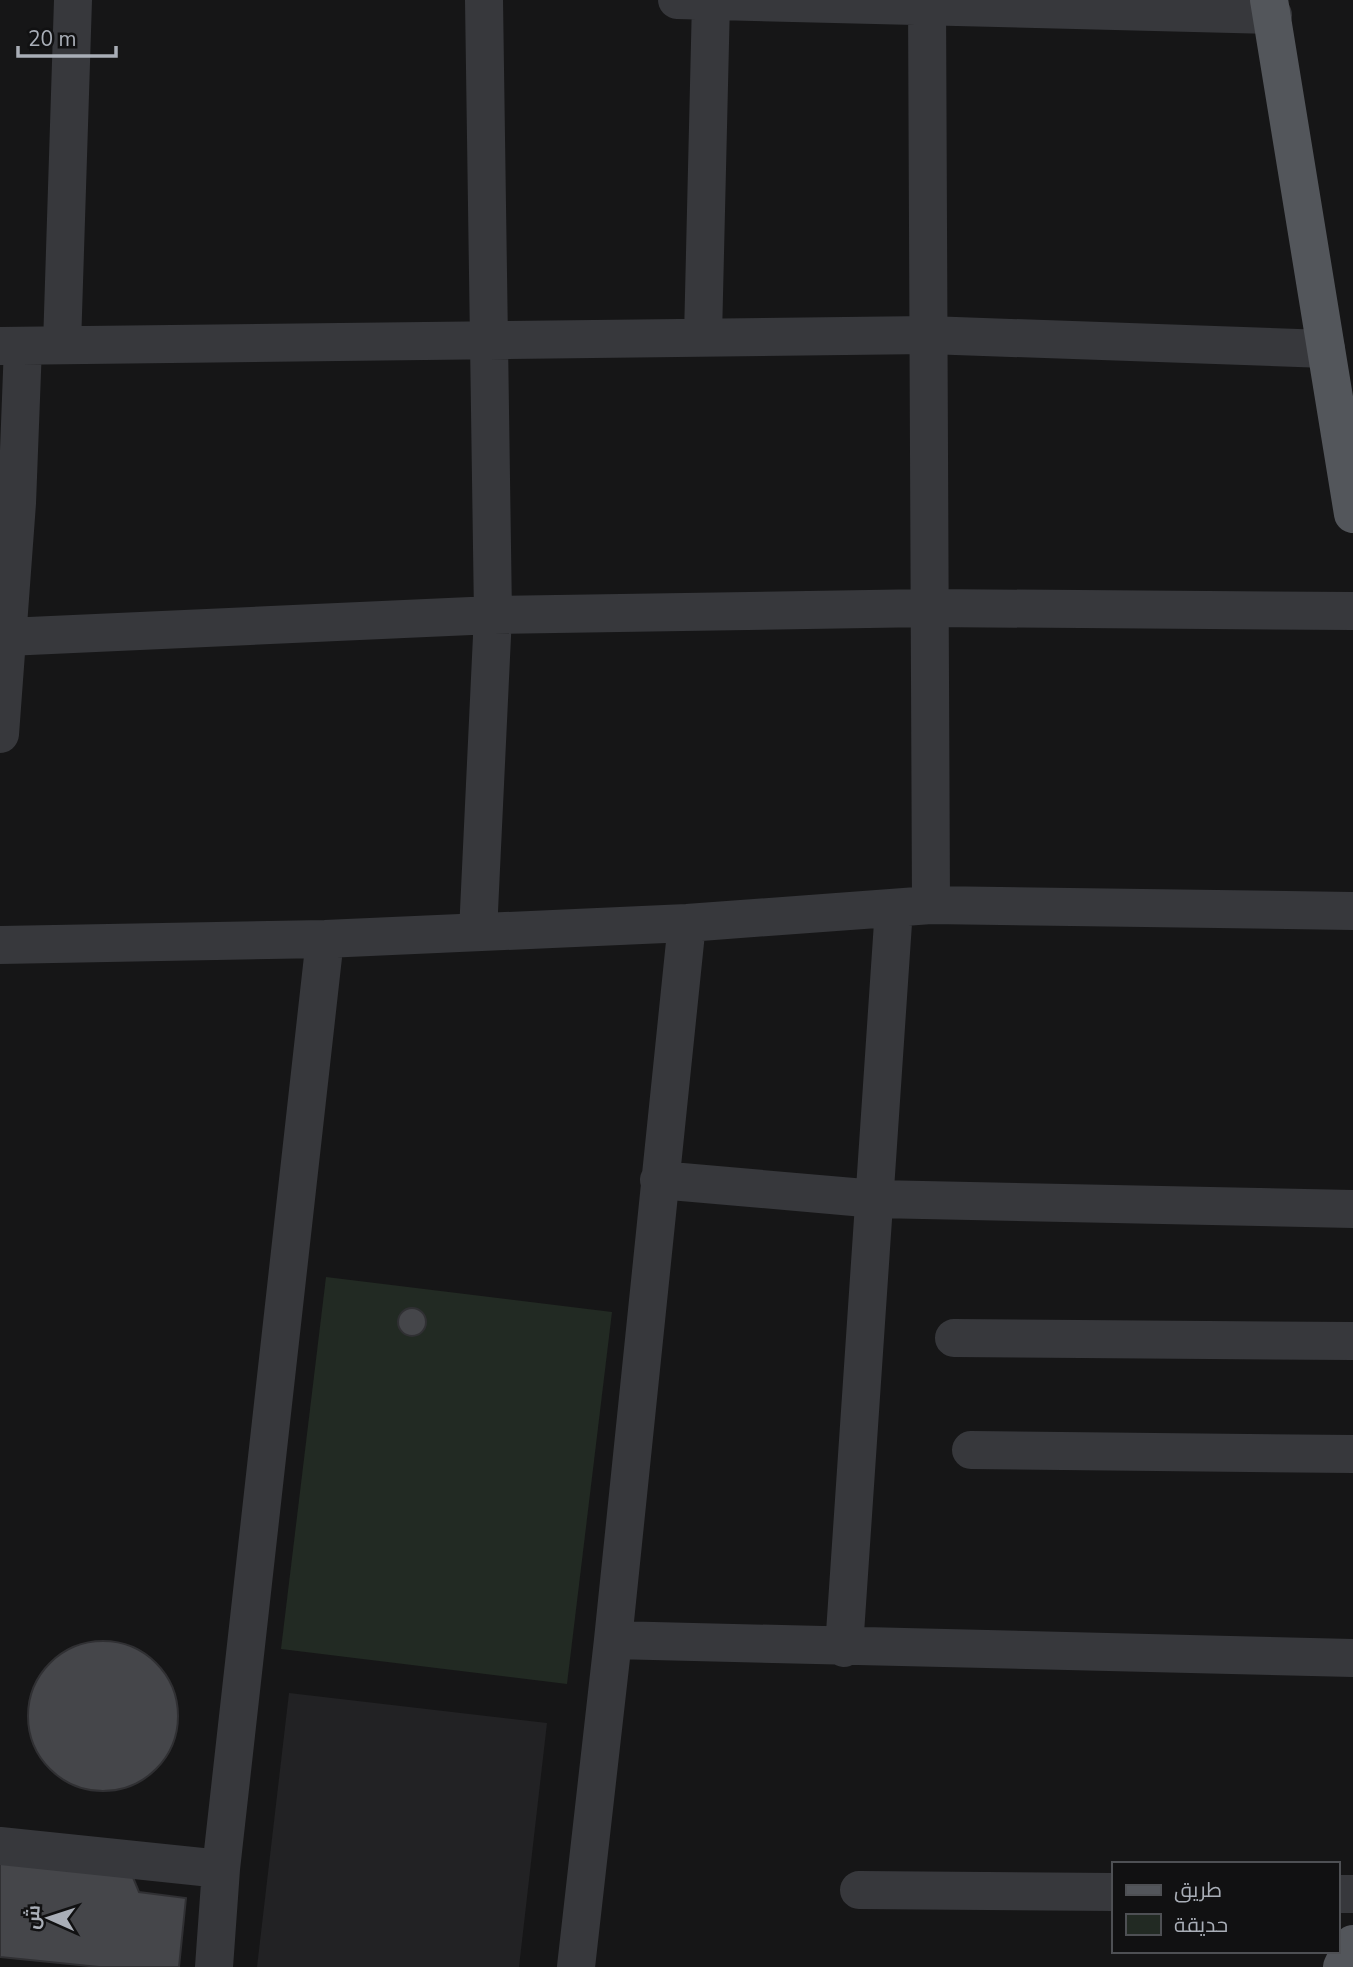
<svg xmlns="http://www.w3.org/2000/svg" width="1353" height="1967" font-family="'Nunito Sans',Cairo,sans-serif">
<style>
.built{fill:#222224}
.green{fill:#222a23}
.building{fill:#45464a;stroke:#303033;stroke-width:2}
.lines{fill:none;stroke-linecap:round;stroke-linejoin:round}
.minor{stroke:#37383c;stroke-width:38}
.major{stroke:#53565b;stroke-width:38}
</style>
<rect width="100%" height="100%" fill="#161617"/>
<path class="built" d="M289 1693 547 1723 519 1967H257Z"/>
<path class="green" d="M326 1277 612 1312 567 1684 281 1649Z"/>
<path class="building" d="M398 1322a14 14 0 1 1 28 0a14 14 0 1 1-28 0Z
M28 1716a75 75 0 1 1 150 0a75 75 0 1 1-150 0Z
M0 1862 132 1875 139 1892 186 1898 179 1967H99L0 1957Z"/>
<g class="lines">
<path class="minor" d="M677 0 1273 15
M927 0 931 905
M703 337 711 1
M62 345 73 0
M0 346 928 335 1326 349
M7 637 493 615 929 608 1353 611
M0 734 17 503 23 346
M478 932 493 615 484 0
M0 945 325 939 687 923 931 905 1353 911
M659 1180 876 1199 1353 1209
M954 1338 1353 1341
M971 1450 1353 1454
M613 1640 1353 1658
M844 1648 894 908
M0 1846 221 1869
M859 1890 1113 1892
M1337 1894H1353
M214 1967 221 1869 325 939
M576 1967 613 1640 687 923"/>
<path class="major" d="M1269 0 1353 514
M1342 1967 1353 1944"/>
</g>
<rect x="1112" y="1862" width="228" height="91" fill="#111112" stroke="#4e5054" stroke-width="2"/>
<rect x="1126" y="1885" width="35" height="10" fill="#53565b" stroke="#4e5054" stroke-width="2"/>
<text x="1174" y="1897" font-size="21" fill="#a9aeb7">طريق</text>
<rect x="1126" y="1914" width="35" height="21" fill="#222a23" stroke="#4e5054" stroke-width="2"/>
<text x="1174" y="1932" font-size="21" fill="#a9aeb7">حديقة</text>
<g transform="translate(49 1918) rotate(273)" stroke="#111112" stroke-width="5" paint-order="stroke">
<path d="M0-5L12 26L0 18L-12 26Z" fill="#a9aeb7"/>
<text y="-10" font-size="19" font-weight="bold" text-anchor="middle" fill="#a9aeb7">ش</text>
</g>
<path d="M18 46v10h98v-10" fill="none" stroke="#a9aeb7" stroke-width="3.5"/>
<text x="28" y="46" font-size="21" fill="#a9aeb7" stroke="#111112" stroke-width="5" paint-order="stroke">20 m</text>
</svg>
